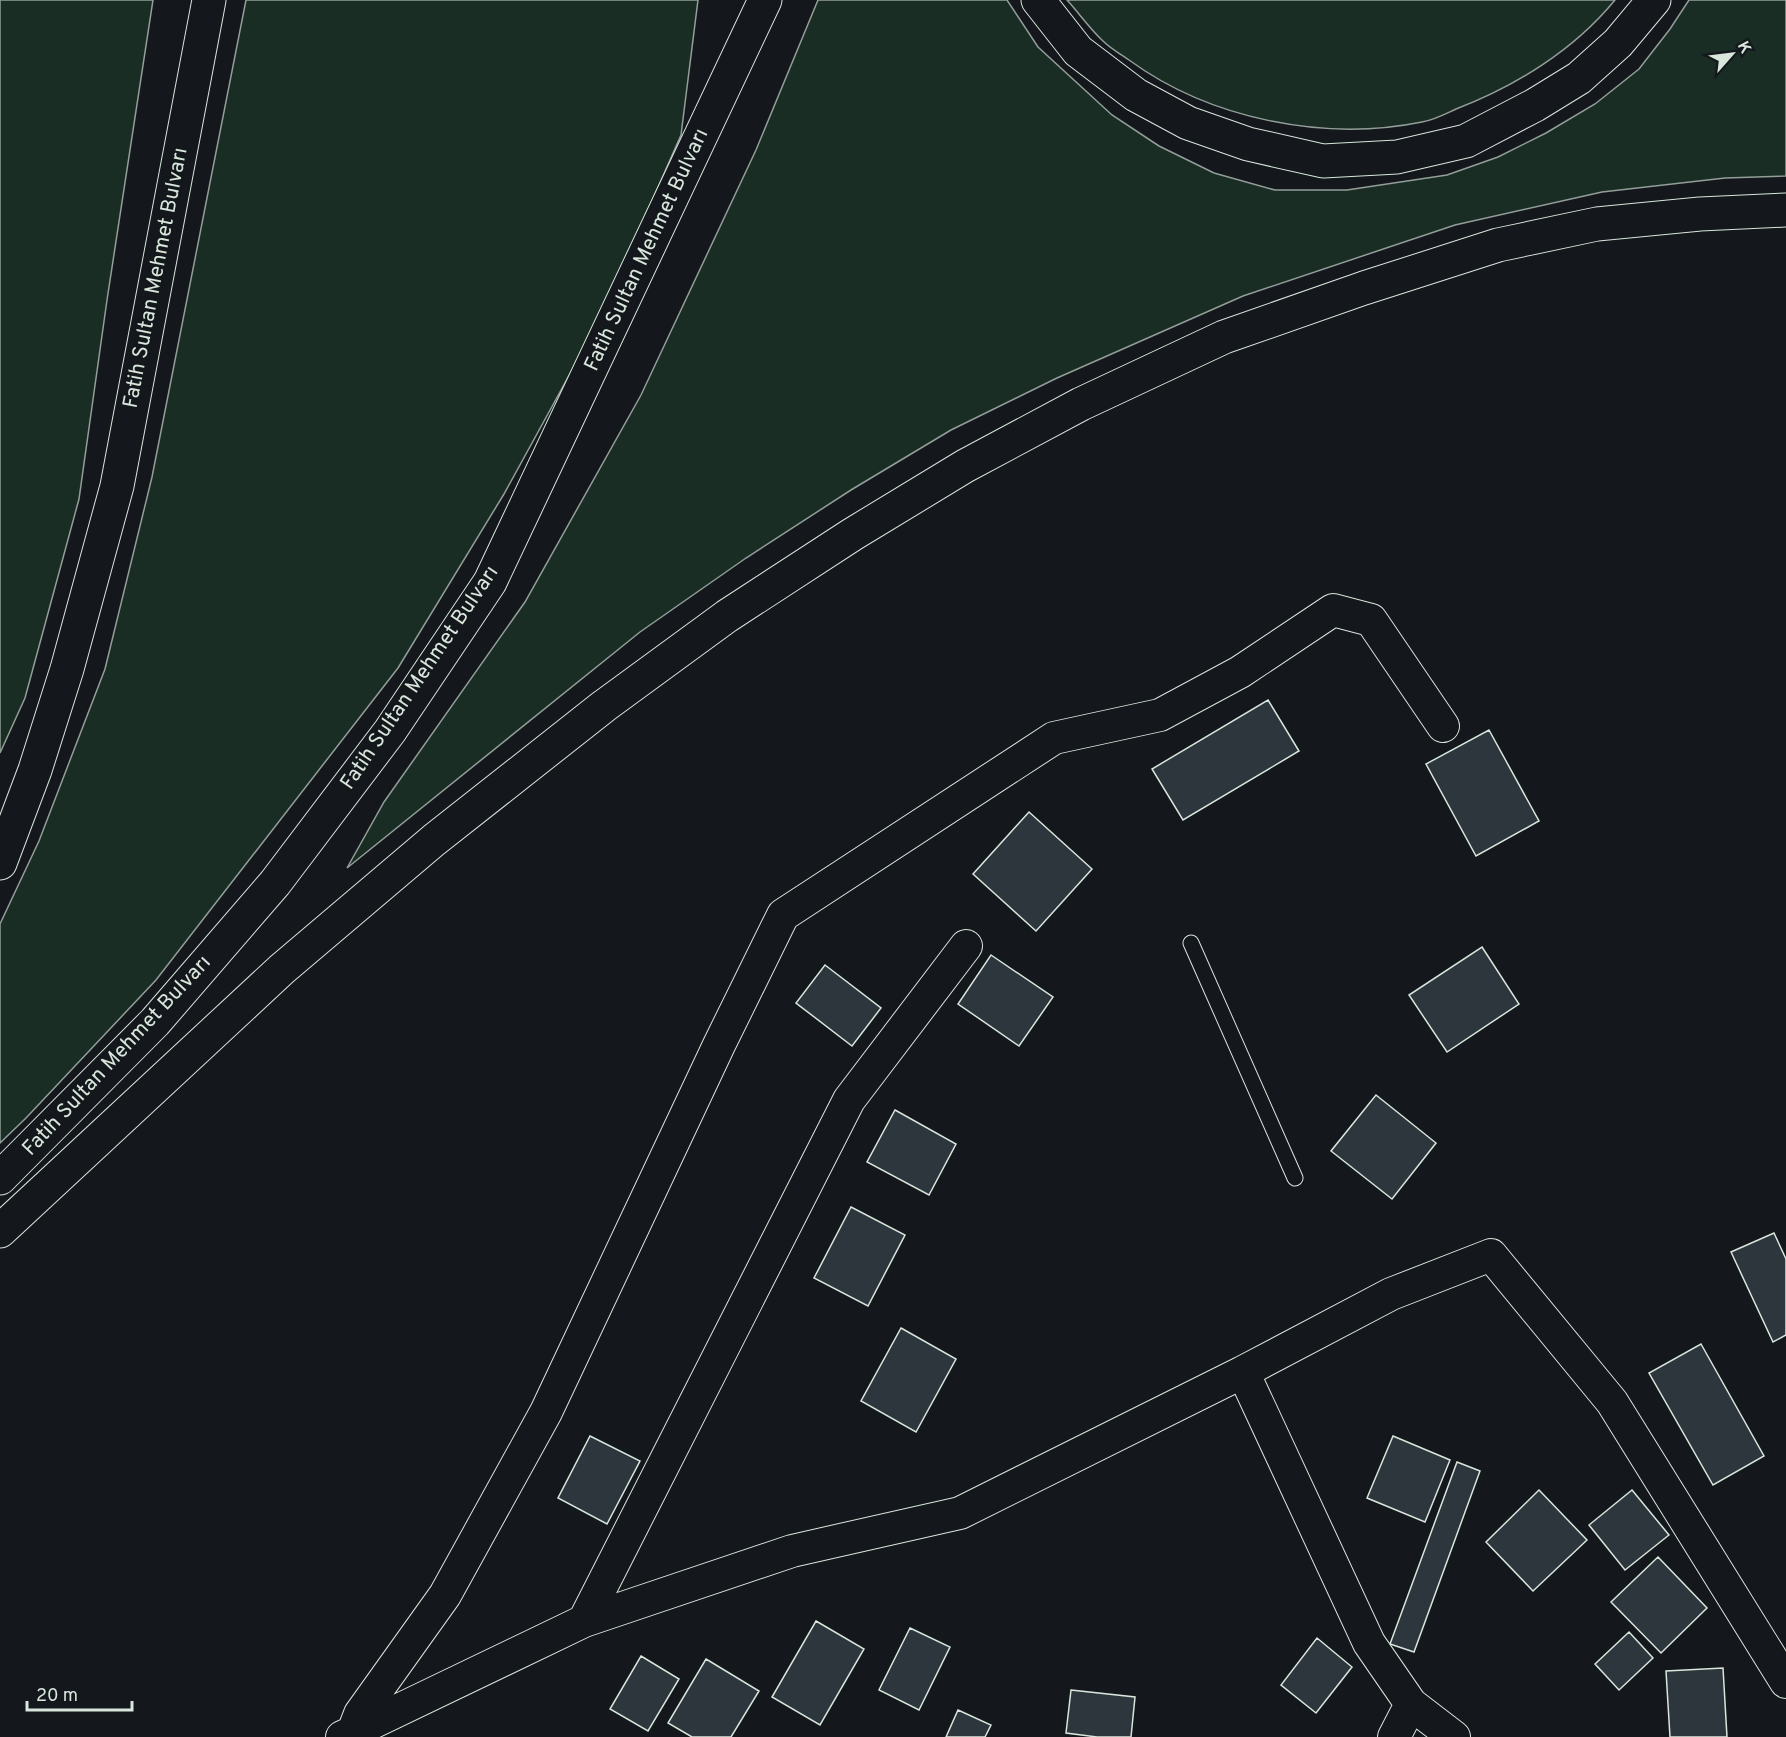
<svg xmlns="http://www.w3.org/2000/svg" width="1786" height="1737" font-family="Overpass,sans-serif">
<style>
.green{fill:#1a2d24;stroke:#939e99;stroke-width:1.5}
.building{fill:#2c363c;stroke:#d8e6dc;stroke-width:1.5}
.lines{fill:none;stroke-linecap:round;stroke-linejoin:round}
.service-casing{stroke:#d8e6dc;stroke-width:17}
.minor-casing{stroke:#d8e6dc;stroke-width:34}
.trunk-casing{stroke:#d8e6dc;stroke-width:35}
.motorway-casing{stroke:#d8e6dc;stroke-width:35}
.service{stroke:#14181c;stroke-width:15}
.minor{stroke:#14181c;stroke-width:32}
.trunk{stroke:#14181c;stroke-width:33}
.motorway{stroke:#14181c;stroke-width:33}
.labels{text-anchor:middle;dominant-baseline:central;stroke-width:4.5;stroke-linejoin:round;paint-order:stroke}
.street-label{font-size:21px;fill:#d8e6dc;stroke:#14181c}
</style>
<rect width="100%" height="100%" fill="#14181c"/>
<path class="green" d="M0 0H153L107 300 79 499 25 698 0 753Z
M246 0H698L681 135 600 319 504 494 398 668 156 980 26 1118 0 1143V924L39 841 105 669 152 477Z
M818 0H1007L1038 47 1112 115 1159 146 1214 173 1275 190H1347L1447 175 1498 157 1546 133 1595 104 1639 69 1670 29 1689 0H1786V176L1725 178 1602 192 1455 225 1243 296 1057 378 951 430 851 490 746 558 640 632 347 868 384 802 525 602 641 395 756 150Z
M1067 0H1615C1574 50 1516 86 1456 109 1445 114 1434 120 1422 122 1324 142 1210 119 1129 60 1120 54 1110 48 1103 41 1090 29 1079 13 1067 0Z"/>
<path class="building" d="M1268 700 1299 751 1183 820 1152 769Z
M1489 730 1539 821 1476 856 1426 764Z
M1029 812 1092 869 1036 931 973 874Z
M1482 947 1519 1004 1447 1052 1409 995Z
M991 955 1053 997 1019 1046 958 1004Z
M825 965 881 1008 852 1046 796 1003Z
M1376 1095 1436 1143 1392 1199 1331 1151Z
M895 1110 956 1144 929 1195 867 1162Z
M851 1207 905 1235 868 1306 814 1278Z
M1774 1233 1786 1259V1335L1773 1342 1731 1252Z
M901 1328 956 1359 916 1432 861 1401Z
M1701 1344 1764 1456 1713 1485 1649 1373Z
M590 1436 640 1461 607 1524 558 1498Z
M1393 1436 1450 1460 1425 1522 1367 1498Z
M1457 1462 1480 1471 1414 1652 1390 1644Z
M1539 1490 1587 1540 1533 1591 1486 1542Z
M1632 1490 1669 1535 1625 1570 1589 1525Z
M1658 1557 1707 1608 1661 1653 1611 1602Z
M816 1621 864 1649 820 1725 772 1697Z
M910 1628 950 1647 919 1710 879 1690Z
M1629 1632 1653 1658 1619 1690 1595 1664Z
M1317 1638 1352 1667 1316 1713 1281 1685Z
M641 1656 679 1679 648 1731 610 1709Z
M706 1659 759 1691 731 1737H692L668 1723Z
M1723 1668 1727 1737H1670L1666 1671Z
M1071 1690 1135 1697 1131 1737H1097L1066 1733Z
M958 1710 991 1725 985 1737H946Z"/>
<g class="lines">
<g class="service-casing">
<path id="service" d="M1191 943 1295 1178"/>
</g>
<g class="minor-casing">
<path id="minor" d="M584 1621 849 1100 966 946
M342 1737 353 1732 360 1714 445 1595 546 1412 719 1045 783 915 1054 738 1160 715 1240 672 1333 610 1371 620 1443 726
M359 1737 353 1732 584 1621 792 1551 960 1513 1243 1372
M1394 1737 1411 1704
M1454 1737 1411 1704 1369 1643 1243 1372 1391 1294 1491 1255 1612 1402 1786 1682"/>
</g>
<g class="trunk-casing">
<path id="trunk" d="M0 863 35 770 67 669 117 486 209 0
M0 1178 155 1022 275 883 390 731 490 582 765 0"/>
</g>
<g class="motorway-casing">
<path id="motorway" d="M1038 0 1078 51 1136 95 1188 123 1248 144 1323 161 1397 157 1466 141 1535 105 1579 78 1618 43 1654 0
M0 1231 282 969 434 840 604 706 727 616 853 534 965 466 1081 404 1224 337 1364 288 1498 245 1597 224 1700 214 1786 210"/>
</g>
<use href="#service" class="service"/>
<use href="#minor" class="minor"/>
<use href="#trunk" class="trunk"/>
<use href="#motorway" class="motorway"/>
</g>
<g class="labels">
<g class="street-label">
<text transform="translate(647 250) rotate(-65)">Fatih Sultan Mehmet Bulvarı</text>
<text transform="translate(156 278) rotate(-79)">Fatih Sultan Mehmet Bulvarı</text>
<text transform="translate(420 678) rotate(-56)">Fatih Sultan Mehmet Bulvarı</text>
<text transform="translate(117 1056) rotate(-47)">Fatih Sultan Mehmet Bulvarı</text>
</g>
</g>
<g transform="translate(1732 54) rotate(62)" stroke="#14181c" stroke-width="4.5" paint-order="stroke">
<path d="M0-4.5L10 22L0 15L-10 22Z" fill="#d8e6dc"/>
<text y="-9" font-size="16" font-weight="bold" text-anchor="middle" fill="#d8e6dc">K</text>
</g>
<path d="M27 1701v9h105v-9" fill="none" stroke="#d8e6dc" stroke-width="3"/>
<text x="36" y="1701" font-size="18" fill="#d8e6dc" stroke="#14181c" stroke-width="4.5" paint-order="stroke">20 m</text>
</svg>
